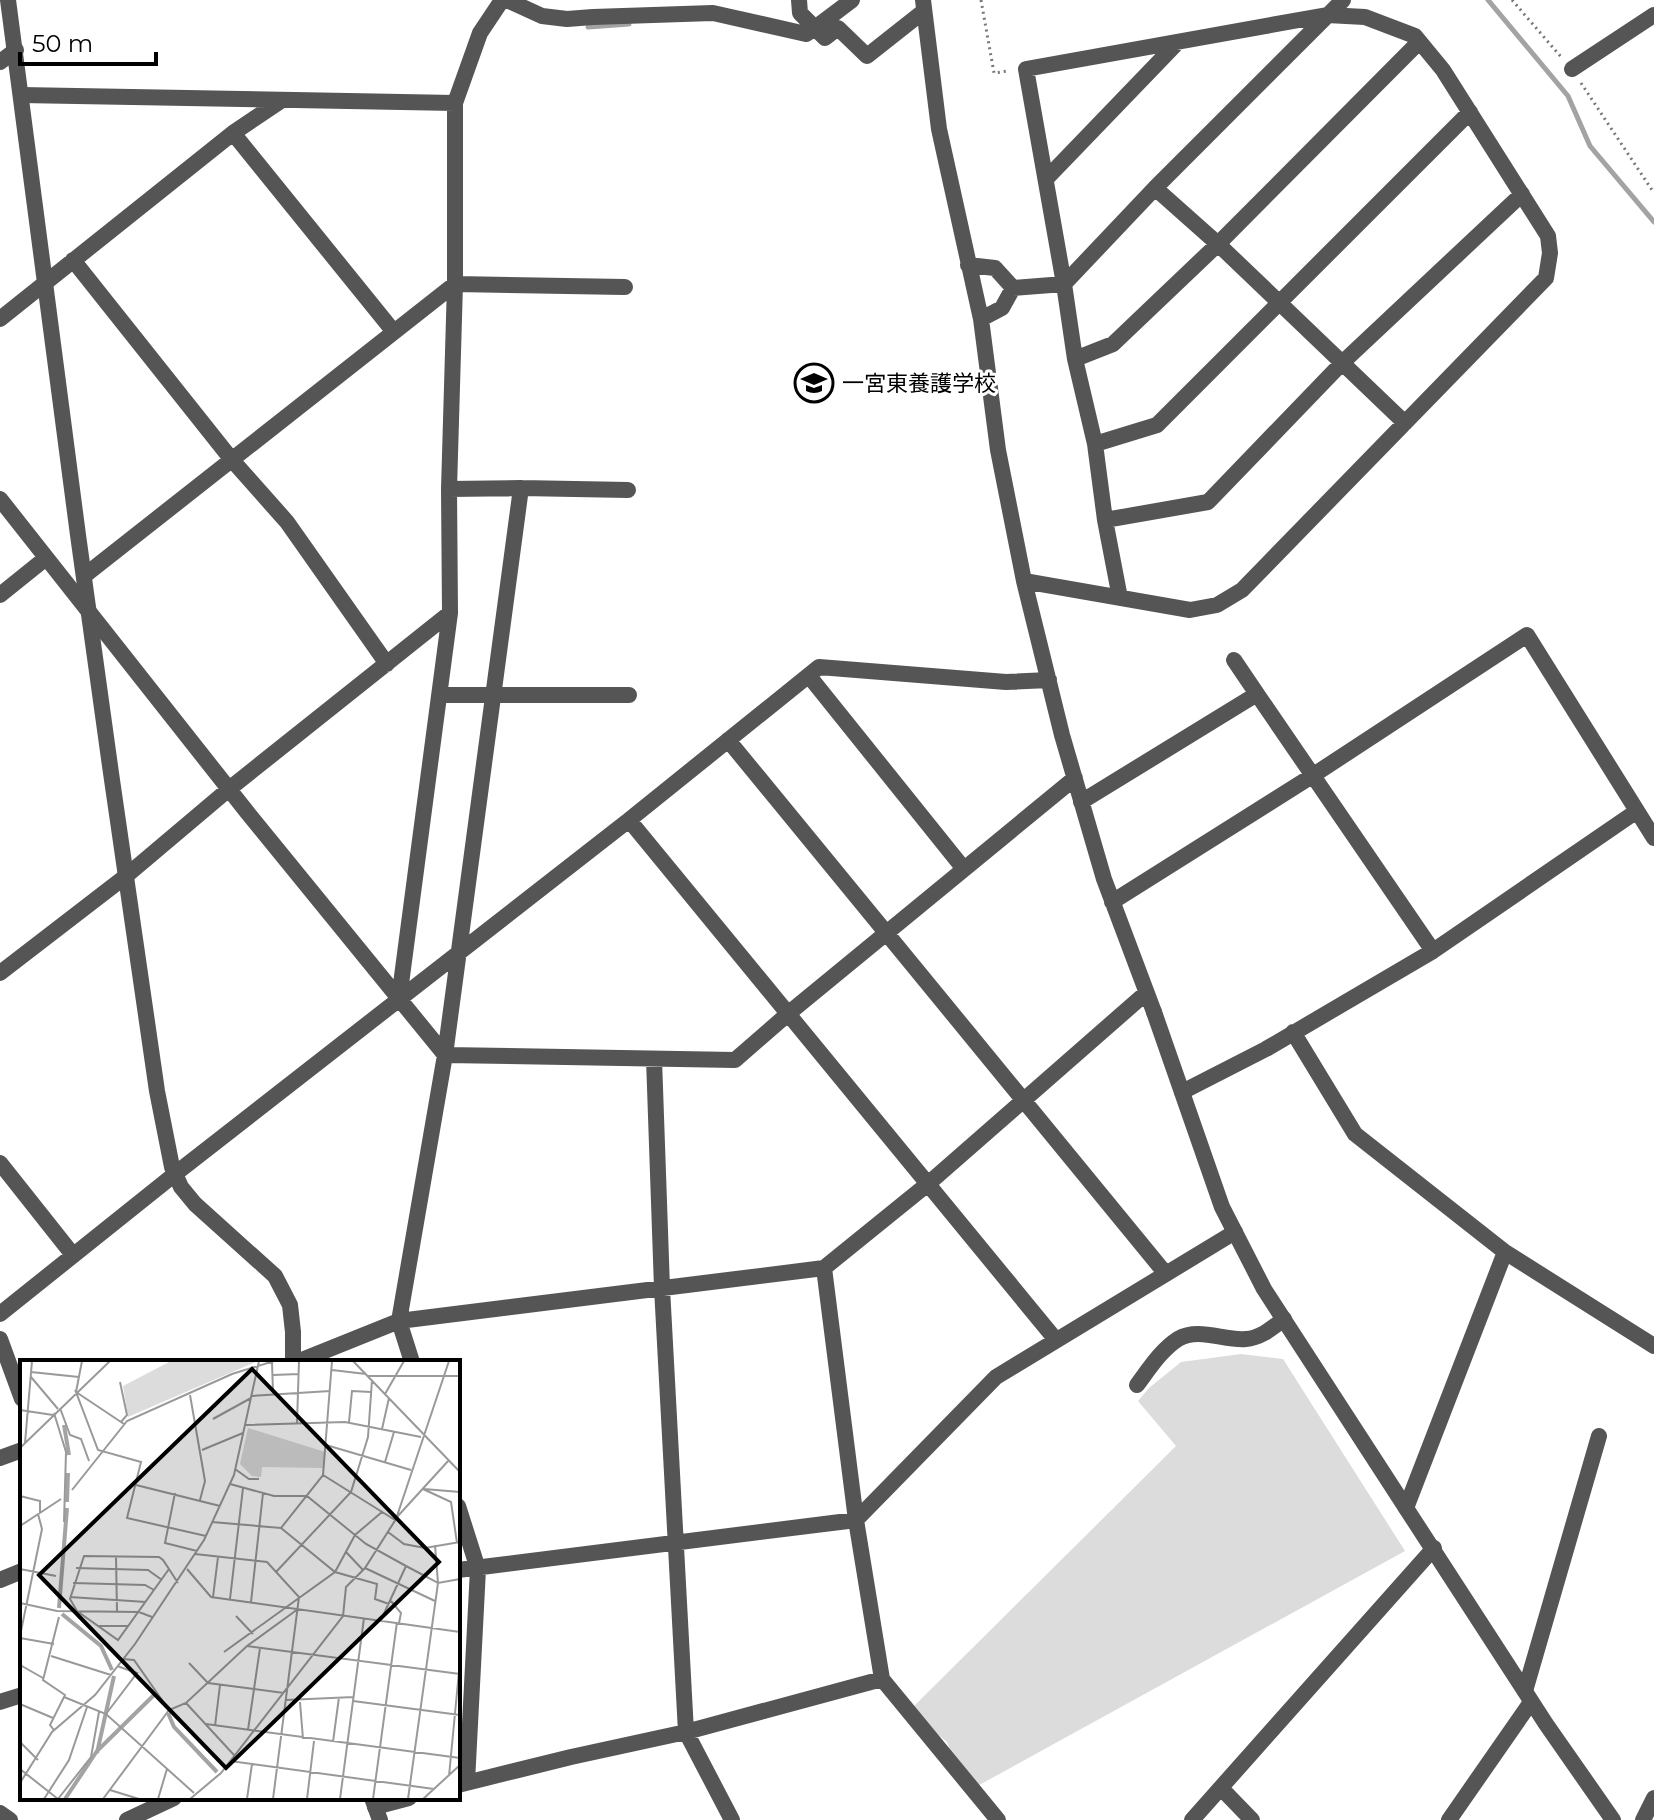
<svg xmlns="http://www.w3.org/2000/svg" width="1654" height="1820" font-family="Montserrat,'Noto Sans JP',sans-serif">
<style>
.green{fill:#dcdcdc}
.lines{fill:none;stroke-linecap:round;stroke-linejoin:round}
.stream{stroke:#a3a3a3;stroke-width:5}
.path{stroke:#777;stroke-width:3;stroke-dasharray:2 4;stroke-linecap:butt}
.minor{stroke:#555;stroke-width:16}
.tertiary{stroke:#555;stroke-width:16}
.labels{text-anchor:middle;dominant-baseline:central;stroke-width:6;stroke-linejoin:round;paint-order:stroke}
.poi-label{font-size:22px;fill:#000;stroke:#fff;text-anchor:start}
.inset-river{fill:none;stroke:#a3a3a3;stroke-width:4}
.inset-road{fill:none;stroke:#999;stroke-width:2}
.view{fill:#000;fill-opacity:0.15;stroke:#000;stroke-width:4}
.inset-edge{fill:none;stroke:#000;stroke-width:4}
</style>
<rect width="100%" height="100%" fill="#fff"/>
<path class="green" d="M1241 1354 1283 1359 1405 1551 972 1789 964 1785 947 1742 909 1711 1176 1446 1138 1401 1149 1388 1181 1362Z"/>
<g class="lines">
<path class="stream" d="M1488 0 1568 96 1590 146 1654 222
M588 27 629 24V21"/>
<path class="path" d="M981 0 994 73 1008 71
M1512 0 1562 58
M1581 83 1654 193"/>
<path class="minor" d="M507 0 542 16 567 19 593 17 713 13 806 34 815 28 825 38 838 28 867 56 924 11
M799 0 800 13 815 28 852 0
M923 0 939 129 981 319 998 450 1024 581 1062 735 1104 879 1154 1012
M0 62 16 50
M1572 69 1654 15
M21 95 455 103
M233 133 394 332
M1046 179 1177 43
M1155 188 1218 244 1405 423
M73 260 232 460 287 522 387 664
M968 265 995 268 1013 288
M0 319 233 133 282 100
M981 319 1002 308 1013 288 1064 284 1155 188 1343 0
M1075 359 1113 344 1218 244 1419 42
M1095 444 1157 425 1470 112
M449 489 521 488 628 490
M0 499 247 812 445 1055 735 1060 789 1013 1075 778
M1105 520 1208 502 1342 363 1522 194
M84 576 455 284 625 287
M1024 581 1190 610 1217 605 1242 590 1546 278 1550 253 1548 236 1443 70 1415 36 1365 17 1327 15 1026 69 1064 284 1075 359 1095 444 1105 520 1120 598
M0 595 46 558
M1234 660 1257 694
M809 676 964 869
M440 695H629
M728 740 1166 1274
M1081 802 1257 694 1433 951
M629 820 1056 1340
M1112 902 1312 776 1527 635 1654 838
M0 973 126 876 229 789 450 613
M399 999 450 613 449 489 455 284V103L480 33 502 0
M1293 1032 1355 1134 1505 1252 1654 1346
M654 1059 662 1288 686 1732 732 1820
M1182 1092 1266 1049 1433 951 1637 811
M0 1163 73 1255
M0 1314 175 1174 629 820 819 667 1006 682 1049 680
M0 1339 22 1399
M297 1362 399 1321 824 1268
M412 1362 399 1321 445 1055 521 488
M1137 1385C1149 1369 1161 1350 1178 1339 1199 1327 1224 1341 1246 1339 1261 1338 1272 1328 1284 1319
M0 1458 22 1450
M458 1506 478 1569 467 1782
M1406 1508 1505 1252
M458 1570 856 1520 996 1377 1235 1232
M0 1580 22 1571
M1525 1691 1599 1436
M0 1702 22 1695
M458 1785 571 1757 686 1732 882 1679
M1221 1788 1252 1820
M375 1807 409 1798
M0 1813 10 1820
M127 1820 174 1798
M998 1820 882 1679 856 1520 824 1268 929 1183 1146 993
M1192 1820 1434 1548
M1449 1820 1531 1702
M1643 1820 1654 1798"/>
<path class="tertiary" d="M8 0 78 535 111 773 157 1091 172 1167 181 1187 195 1204 275 1276 290 1305 293 1332V1362
M1154 1012 1222 1207 1264 1289 1546 1724 1613 1820
M372 1798 380 1820"/>
</g>
<defs>
<g id="school-ring" transform="scale(2)"><circle r="9.5" fill="#fff" stroke="#000" stroke-width="1.5"/><path d="M0-5L7-2L0 1L-7-2ZM-4 1L0 2.5L4 1V4Q0 6-4 4Z" fill="#000"/></g>
</defs>
<g fill-rule="evenodd">
<use href="#school-ring" x="814" y="383"/>
</g>
<g class="labels">
<g class="poi-label">
<text x="842" y="383">一宮東養護学校</text>
</g>
</g>
<g transform="translate(20 1360)">
<rect width="440" height="440" fill="#fff"/>
<path d="M151 1H238L108 57 103 26ZM228 68 305 92 303 108 242 107 241 117 232 116 220 104Z" fill="#dcdcdc"/>
<path class="inset-river" d="M44 65 49 95M47 142 48 113M39 248 47 148M42 254 81 286 92 310M148 353 154 367 197 412M77 393 94 316M45 439 77 391 135 334"/>
<path class="inset-road" d="M333 1 440 112M252 2 253 33M312 10 346 14M11 12 59 17M253 15 279 14M348 16H440M11 17 38 49M100 22 107 55 101 62M56 32 62 1M365 34 384 1M170 35 185 121 180 140M232 36 310 31M40 48 50 75 61 79 69 101M0 50 33 55M34 53 46 92 44 162M193 59 231 38M329 62 332 31 351 32M277 63 279 1M104 64 56 32 78 90 121 102 107 158 186 176M225 65 325 62 401 77M362 69 369 38M5 83 12 1M306 85 391 110M0 88 90 1M182 90 223 73M365 102 374 72M215 109 229 119H239M303 115 375 160M210 124 254 136H287L346 184 386 206 418 223 440 219M116 125 200 146M403 129 431 142 437 183M404 129 440 132M52 130 107 61 212 14 254 1M155 133 145 183 177 191M0 136 20 141V153M377 157 429 100M192 162 261 168 303 115 312 1M0 166 41 139M261 168 315 212 357 224 355 239 369 244M368 172 384 184 405 188 440 182M326 192 343 210M175 194 247 202 279 237 253 439M96 196 97 252M56 208 128 210 142 220M345 208 415 241M0 209 36 216M149 209 98 280 57 251 50 239 64 196 139 197 143 200 149 209 158 223M167 209 191 237 440 272M256 212 331 132 348 77 352 20M53 223 125 225 134 230M50 237 126 242M193 237 198 197M210 239 223 128M371 241 381 253 379 263M231 242 243 133M0 243 37 251 119 252 132 257M216 256 233 274M361 260 386 206M78 266H109M0 276 22 169 18 154M0 278 34 284M227 286 440 314M204 292 315 212 335 175 362 152M31 296 91 315M103 299 114 300 149 350M169 303 188 323 264 333M0 305 23 318M44 337 86 354 174 433M266 340 334 337M333 341 440 355M280 342 283 379M166 343 214 395M0 344 33 358M86 354 117 313 97 306M186 364 440 398M195 366 200 325M34 370 30 365 45 335 23 320 39 257M228 370 240 288M0 382 18 400M313 382 319 337M210 401 414 429M0 409 38 439M429 416 440 301M0 423 32 372 75 335 115 284 184 180 214 115 239 1M90 430 119 439M24 439 49 400 67 347M38 439 71 397 79 352M83 439 149 350 166 343 227 286 278 249M138 439 147 409M170 439 201 413 323 256 326 227 345 208 376 159 429 1M227 439 232 404M287 439 294 381M320 439 344 258M353 439 377 262M388 439 418 223 415 185M403 439 440 405"/>
<path class="view" d="M232 9 419 202 206 408 19 215Z"/>
<rect width="440" height="440" class="inset-edge"/>
</g>
<path d="M20 52v12h136v-12" fill="none" stroke="#000000" stroke-width="4"/>
<text x="32" y="52" font-size="24" fill="#000000" stroke="#ffffff" stroke-width="6" paint-order="stroke">50 m</text>
</svg>
